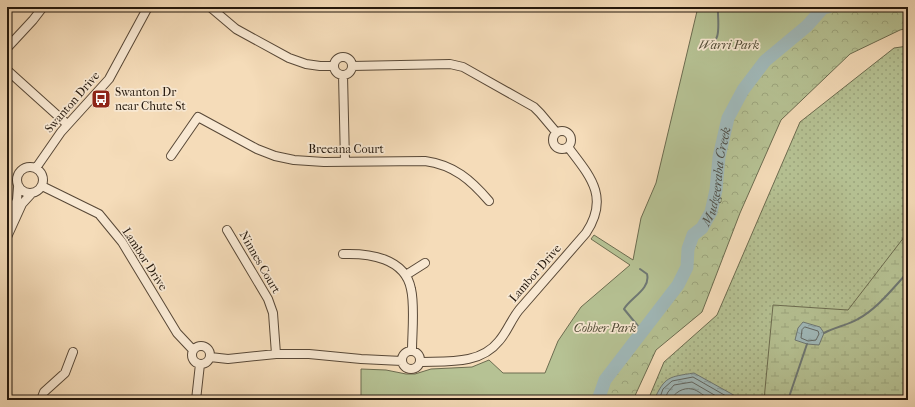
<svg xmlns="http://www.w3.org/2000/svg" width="915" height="407" font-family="'IM FELL French Canon',serif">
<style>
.grass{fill:url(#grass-dots);stroke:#6c6c50}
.forest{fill:url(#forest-crowns);stroke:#6c6c50}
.wetland{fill:url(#wetland-marsh);stroke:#6c6c50}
.park{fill:#b6c294;stroke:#6c6c50}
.water{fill:url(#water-ripples);stroke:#6e7874}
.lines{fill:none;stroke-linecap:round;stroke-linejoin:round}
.shore{stroke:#626863;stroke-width:1}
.stream{stroke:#6e7874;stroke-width:2}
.river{stroke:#a0b9ba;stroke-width:13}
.minor-casing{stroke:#584837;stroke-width:10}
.minor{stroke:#f8e8d2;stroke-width:8}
.labels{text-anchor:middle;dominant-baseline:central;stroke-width:3.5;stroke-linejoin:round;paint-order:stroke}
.park-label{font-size:12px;font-style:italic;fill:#4f4a35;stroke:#f8e8d2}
.poi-label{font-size:12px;fill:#23170c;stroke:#f8e8d2;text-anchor:start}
.street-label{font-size:12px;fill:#23170c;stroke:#f8e8d2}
.water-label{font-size:13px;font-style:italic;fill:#4f5049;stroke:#f8e8d2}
</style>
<defs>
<pattern id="grass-dots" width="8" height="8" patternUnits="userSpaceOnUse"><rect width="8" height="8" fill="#b6c294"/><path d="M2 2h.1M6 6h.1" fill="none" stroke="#9ca67e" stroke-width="1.8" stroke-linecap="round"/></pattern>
<pattern id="forest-crowns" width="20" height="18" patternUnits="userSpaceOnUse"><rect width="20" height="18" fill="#b6c294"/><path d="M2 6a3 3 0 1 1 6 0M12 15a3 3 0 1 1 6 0" fill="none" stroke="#9ca67e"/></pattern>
<pattern id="wetland-marsh" width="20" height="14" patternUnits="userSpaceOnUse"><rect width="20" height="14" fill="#b6c294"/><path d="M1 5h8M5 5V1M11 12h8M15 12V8" fill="none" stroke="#9ca67e"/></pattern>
<pattern id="water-ripples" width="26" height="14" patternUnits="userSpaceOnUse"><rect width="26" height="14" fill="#a0b9ba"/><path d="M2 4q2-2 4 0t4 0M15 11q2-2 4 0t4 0" fill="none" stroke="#8a9e9f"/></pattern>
</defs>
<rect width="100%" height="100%" fill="#f5dcb9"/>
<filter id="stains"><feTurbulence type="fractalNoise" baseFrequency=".005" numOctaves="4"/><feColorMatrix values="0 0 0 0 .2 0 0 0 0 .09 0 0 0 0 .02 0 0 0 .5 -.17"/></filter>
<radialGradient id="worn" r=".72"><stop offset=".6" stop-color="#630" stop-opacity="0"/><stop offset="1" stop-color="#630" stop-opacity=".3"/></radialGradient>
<path class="grass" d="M908 46V400H648L664 362 717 315 800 122 894 48Z"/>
<path class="forest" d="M779 7H908V28L900 30 850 54 781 120 740 213 702 312 656 350 633 400H579L694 192Z"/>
<path class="wetland" d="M908 232V400H764L773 305 848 310Z"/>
<path class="park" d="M698 7H828L823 8 807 26 765 61 743 90 728 118 719 157 716 190 711 212 702 228 693 235 688 249 687 267 678 285 605 380 598 400H361V369L386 370 406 374H415L431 369 472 367 489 360 503 373H545L558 341 581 307 630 265 591 239 594 235 633 260 641 218 656 183Z"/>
<path class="water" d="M803 322 820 327 824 333 819 345 807 344 795 340 798 328Z
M694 373 739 398V400H654C665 376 669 377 694 373Z"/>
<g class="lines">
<path class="shore" d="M805 327 818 331 819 334 816 340 808 341 801 338 802 330Z
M659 400 663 389 672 381 693 377 733 400
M664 400 668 392 674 385 692 382 723 400
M671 400C674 393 683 387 692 389 698 390 705 397 711 400"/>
<path class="stream" d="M704 43C724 48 717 19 718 7
M640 269 647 274C651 289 630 298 624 309L642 331
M824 333C835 327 848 325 858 319 878 308 893 288 908 272
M788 400 807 344"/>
<path class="river" id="s1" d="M598 400 605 380 678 285 687 267 688 249 693 235 702 228 711 212 716 190 719 157 728 118 743 90 765 61 807 26 823 8 828 7"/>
<g class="minor-casing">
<path id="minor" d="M210 7 236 29 289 58 306 64 320 66H333
M7 48 33 20 43 7
M334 66a9 9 0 1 1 18 0a9 9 0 1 1-18 0Z
M352 66 450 64 463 67 534 107 540 113 556 132
M7 70 67 124
M343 75 345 162
M553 140a9 9 0 1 1 18 0a9 9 0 1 1-18 0Z
M171 156 198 117 257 149 275 156 294 160 324 162 425 161C454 165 471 180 489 201
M17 180a13 13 0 1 1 26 0a13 13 0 1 1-26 0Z
M36 168 61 132 109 79 148 7
M42 186 99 214 122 242 177 333 193 350
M7 221 17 200 18 187
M227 230 268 299 273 313 276 354
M7 237 22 204 32 193
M343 254C369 253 405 258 411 289 415 306 412 333 412 351
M406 275 425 263
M192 355a9 9 0 1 1 18 0a9 9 0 1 1-18 0Z
M402 360a9 9 0 1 1 18 0a9 9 0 1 1-18 0Z
M210 357 228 359 276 354H309L361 359 402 361
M420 362C447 361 480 365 499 341 507 332 511 320 519 310L586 233C610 197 590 176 568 147
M41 400 44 392 65 373 73 352
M196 400 200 364"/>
</g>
<use href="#minor" class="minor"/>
</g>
<defs>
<g id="bus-square" transform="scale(1)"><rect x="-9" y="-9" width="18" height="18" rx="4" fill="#8f2418" stroke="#f8e8d2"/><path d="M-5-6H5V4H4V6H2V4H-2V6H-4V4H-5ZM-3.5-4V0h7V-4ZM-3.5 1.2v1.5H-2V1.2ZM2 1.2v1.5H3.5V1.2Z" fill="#fff"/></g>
</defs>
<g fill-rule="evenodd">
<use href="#bus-square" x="101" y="99"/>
</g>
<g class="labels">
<g class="park-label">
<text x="729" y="45">Warri Park</text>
<text x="605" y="328">Cobber Park</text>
</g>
<g class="poi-label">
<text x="115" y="92">Swanton Dr<tspan x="115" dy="14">near Chute St</tspan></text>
</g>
<g class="street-label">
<text transform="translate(72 102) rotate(-49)">Swanton Drive</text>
<text x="346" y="149">Breeana Court</text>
<text transform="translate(145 259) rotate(57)">Lambor Drive</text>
<text transform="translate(260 262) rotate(60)">Ninnes Court</text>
<text transform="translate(535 273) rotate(-49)">Lambor Drive</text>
</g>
<g class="water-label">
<text stroke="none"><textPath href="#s1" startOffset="260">Mudgeeraba Creek</textPath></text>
</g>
</g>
<rect width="915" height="407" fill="none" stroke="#f5dcb9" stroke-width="24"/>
<rect x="8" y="8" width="899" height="391" fill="none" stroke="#23170c" stroke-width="2"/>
<rect x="12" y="12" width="891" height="383" fill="none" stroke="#23170c"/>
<rect width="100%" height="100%" filter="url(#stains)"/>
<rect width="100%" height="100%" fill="url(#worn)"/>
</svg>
